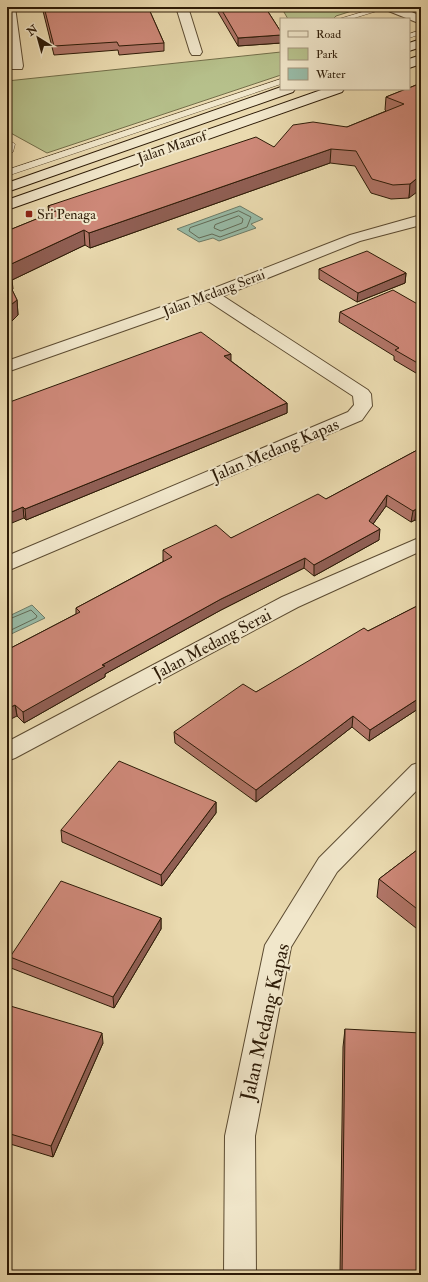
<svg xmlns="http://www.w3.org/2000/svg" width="428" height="1282" font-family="'IM FELL Double Pica',serif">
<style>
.green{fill:#b6c08b;stroke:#726e49}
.water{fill:#98bba7;stroke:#6d7b67}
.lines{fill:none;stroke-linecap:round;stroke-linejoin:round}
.shore{stroke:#626b57;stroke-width:1}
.lane-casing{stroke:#5c4b31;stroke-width:1}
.street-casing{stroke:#5c4b31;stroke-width:2}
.secondary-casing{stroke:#2d1b07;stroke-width:2}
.lane{fill:#f1e7cb;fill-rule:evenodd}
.street{fill:#f1e7cb;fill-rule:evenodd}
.secondary{fill:#f1e7cb;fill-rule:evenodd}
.wall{fill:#b07567;stroke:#2d1b07}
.shaded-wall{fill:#905f54;stroke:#2d1b07}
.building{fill:#cd8878;stroke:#2d1b07}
.poi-dot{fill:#8f2418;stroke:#f1e7cb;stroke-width:1.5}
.labels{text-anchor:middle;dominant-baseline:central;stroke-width:4;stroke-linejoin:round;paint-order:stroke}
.far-street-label{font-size:14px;fill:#2d1b07;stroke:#f1e7cb}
.far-poi-label{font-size:14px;fill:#2d1b07;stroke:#f1e7cb;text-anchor:start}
.street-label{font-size:17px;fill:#2d1b07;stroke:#f1e7cb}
.near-street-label{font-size:20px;fill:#2d1b07;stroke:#f1e7cb}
</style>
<rect width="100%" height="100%" fill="#eadaaf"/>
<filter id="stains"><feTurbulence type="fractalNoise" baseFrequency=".005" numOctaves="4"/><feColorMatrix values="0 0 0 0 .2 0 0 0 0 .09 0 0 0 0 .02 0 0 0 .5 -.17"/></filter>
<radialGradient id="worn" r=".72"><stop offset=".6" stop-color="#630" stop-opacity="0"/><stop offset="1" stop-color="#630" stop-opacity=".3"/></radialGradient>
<path class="green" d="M281 7H352L355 10 336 16 333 19H288Z
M281 52V75L47 153 7 131V81Z"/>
<path class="water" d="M240 206 263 219 251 224 256 228 219 241 213 238 199 242 177 229Z
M32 605 45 618 7 636V617Z"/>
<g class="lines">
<path class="shore" d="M239 211 251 217 247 227 220 237 212 234 199 238 189 231 190 228Z
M239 216 243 219 242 223 221 231 214 228 215 225Z
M7 620 31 610 37 616 36 618 7 632"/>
<g class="lane-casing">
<path id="lane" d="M379 7H390L351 19H339Z
M421 30V34L409 38V34Z
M281 79V84L7 176V170Z
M7 139 15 144 13 152 7 154Z"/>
</g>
<g class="street-casing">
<path id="street" d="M7 7H15L23 66 22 69H12L11 66 7 38Z
M176 7H188L202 52 200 55H192L190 52Z
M384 7H400L421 16V24L386 10Z
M421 215V225L360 241 223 296 368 390 371 394 372 406 362 420 7 571V556L348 412 354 405 353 396 208 301 7 372V361L204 292 350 235Z
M421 537V551L298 607 15 758 7 761V742L282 597Z
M421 762V786L337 872 291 947 255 1136 256 1275H224L225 1136 265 945 319 858 412 765Z"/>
</g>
<g class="secondary-casing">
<path id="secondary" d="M421 39V47L409 51V43Z
M421 55V64L409 68V59Z
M281 87V89H295L293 92 7 192V183Z
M324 89H344L342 92 7 210V200Z"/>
</g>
<use href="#lane" class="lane"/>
<use href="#street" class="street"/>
<use href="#secondary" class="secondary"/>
</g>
<path class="wall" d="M42 7H148L164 43V51L119 55 118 50 54 55Z
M215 7H265L281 32V43L238 46Z
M421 83 409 198 391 199 371 193 355 166 330 163 90 248 85 245 12 280V290L17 300 18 315 7 326V231L49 214 48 206 274 147 347 127 386 111 385 110 386 97Z
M319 269 406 273 405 283 357 302 319 279Z
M421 306V376L394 360V356L339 322 340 312Z
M231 361 287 403V413L26 520 24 518 7 403Z
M421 448V519L417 521 415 520 411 522 386 506 373 524 379 540 314 576 304 568 221 610 105 674V677L24 723 17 716 7 650 76 614V608L164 561H163V550L231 538 326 499Z
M421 604V707L369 741 352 727 256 802 175 743 174 732 256 692 368 631Z
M216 802V813L162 886 62 842 61 830Z
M421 847V932L377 897 379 879Z
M161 918V929L114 1008 11 968 10 957Z
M7 1005 103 1043 53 1157 7 1143Z
M345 1029 421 1275H340L343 1047Z"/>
<path class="shaded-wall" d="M281 35V43L238 46V38Z
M331 149 330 163 90 248 89 233Z
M421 175V189L409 198 410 184Z
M84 230 85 245 12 280 13 289 8 293 7 283V266Z
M406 273 405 283 357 302 358 293Z
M17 300 18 315 7 326V308Z
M231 354V364L224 356Z
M287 403V413L26 520 25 509Z
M387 495 386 506 368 531 369 521Z
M23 507 24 518 7 525V514Z
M416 509 415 520 411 522 413 511Z
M421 509V519L417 521 419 511Z
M380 529 379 540 314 576V565Z
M305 558 304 568 221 610 105 674V677L24 723 23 712 102 665 221 599Z
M421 697V707L369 741 370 730Z
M15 705 17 716 7 721V709Z
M353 716 352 727 256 802V790Z
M216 802V813L162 886 161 875Z
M161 918V929L114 1008 113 997Z
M102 1033 103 1043 53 1157 51 1146Z"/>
<path class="building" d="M44 7H148L164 43 119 46 117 42 54 46Z
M220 7H265L281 32V35L238 38Z
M421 83V175L410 184 393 185 372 179 356 151 331 149 89 233 84 230 7 266V231L56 211 48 206 256 137 274 147 293 125 313 122 347 127 404 104 386 97 406 89H409V88Z
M367 251 406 273 358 293 319 269Z
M7 267 11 274 7 277Z
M7 279 17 300 7 308Z
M393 290 421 306V365L395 350 399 348 340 312Z
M201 332 231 354 224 356 287 403 25 509 23 507 7 514V403Z
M421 448V509L419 511 416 509 413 511 387 495 369 521 380 529 314 565 305 558 221 599 102 665 105 666 23 712 15 705 7 709V650L80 612 76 608 172 557 163 550 216 525 231 538 318 494 326 499Z
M421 604V697L370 730 353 716 256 790 174 732 243 684 256 692 364 628 368 631Z
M119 761 216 802 161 875 61 830Z
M421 847V912L379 879Z
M61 881 161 918 113 997 10 957Z
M7 1005 102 1033 51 1146 7 1133Z
M345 1029 421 1033V1275H342Z"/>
<rect class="poi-dot" x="25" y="210" width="8" height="8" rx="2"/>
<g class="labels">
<g class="far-street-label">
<text transform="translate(172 147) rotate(-19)">Jalan Maarof</text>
<text transform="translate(214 293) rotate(-21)">Jalan Medang Serai</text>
</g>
<g class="far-poi-label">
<text x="37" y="214">Sri Penaga</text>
</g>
<g class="street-label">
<text transform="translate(275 450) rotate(-23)">Jalan Medang Kapas</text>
<text transform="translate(212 644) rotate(-28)">Jalan Medang Serai</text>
</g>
<g class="near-street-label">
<text transform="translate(265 1022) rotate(-77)">Jalan Medang Kapas</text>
</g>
</g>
<rect width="428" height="1282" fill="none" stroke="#eadaaf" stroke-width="24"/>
<rect x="8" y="8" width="412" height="1266" fill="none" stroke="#2d1b07" stroke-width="2"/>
<rect x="12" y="12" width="404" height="1258" fill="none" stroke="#2d1b07"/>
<rect x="280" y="18" width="130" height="72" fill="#f1e7cb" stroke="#a3957d"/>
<rect x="288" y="31" width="20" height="6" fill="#f1e7cb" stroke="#a3957d"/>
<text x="316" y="38" font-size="12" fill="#2d1b07">Road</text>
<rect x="288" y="48" width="20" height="12" fill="#b6c08b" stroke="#a3957d"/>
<text x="316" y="58" font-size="12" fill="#2d1b07">Park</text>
<rect x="288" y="68" width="20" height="12" fill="#98bba7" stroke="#a3957d"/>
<text x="316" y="78" font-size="12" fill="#2d1b07">Water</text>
<g transform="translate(38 38) rotate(323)" stroke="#f1e7cb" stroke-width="3" paint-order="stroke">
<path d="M0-3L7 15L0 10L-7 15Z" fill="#2d1b07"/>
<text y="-6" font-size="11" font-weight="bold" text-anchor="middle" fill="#2d1b07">N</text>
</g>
<rect width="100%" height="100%" filter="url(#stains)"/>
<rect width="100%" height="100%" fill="url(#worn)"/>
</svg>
